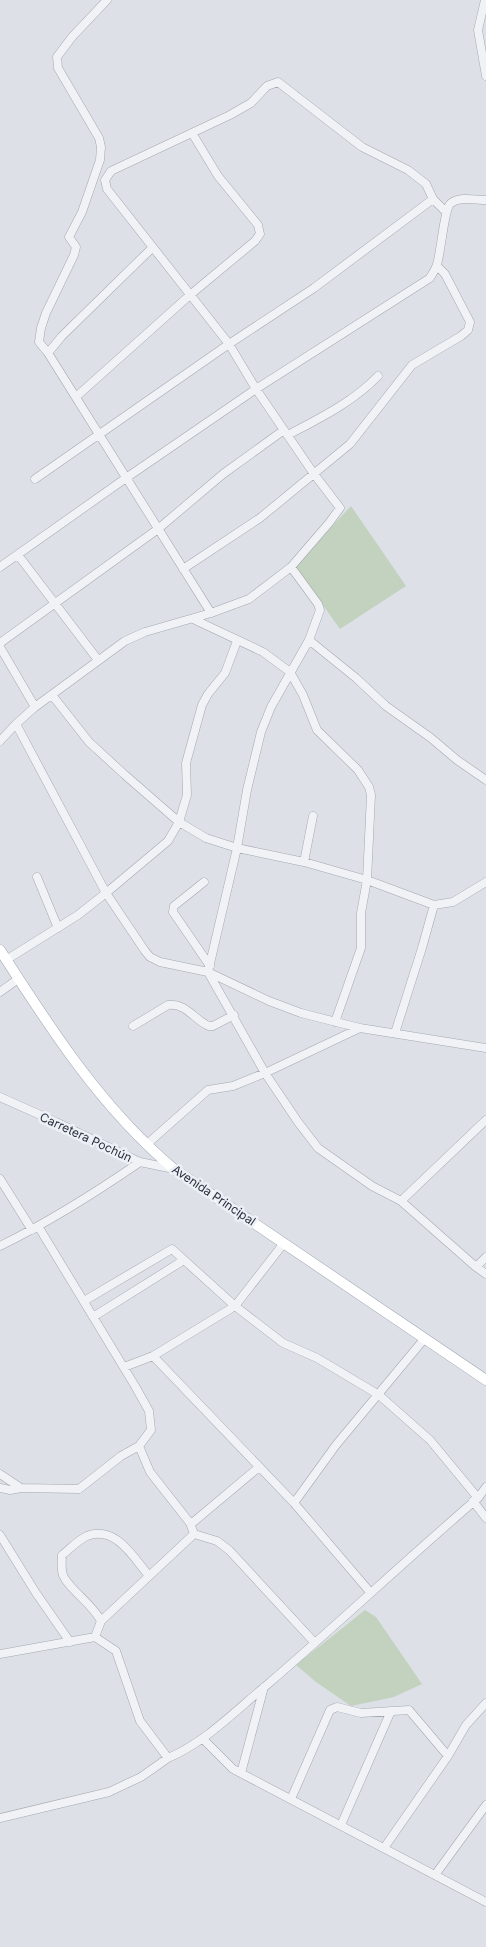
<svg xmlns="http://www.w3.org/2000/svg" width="486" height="1947" font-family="Inter,sans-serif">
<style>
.green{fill:#c2d2be}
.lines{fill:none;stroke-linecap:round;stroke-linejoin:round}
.minor-casing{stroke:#a3a8b1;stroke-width:9}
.major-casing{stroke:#9da4b3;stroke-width:11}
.minor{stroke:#f0f2f6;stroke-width:8}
.major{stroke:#fff;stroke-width:10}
.labels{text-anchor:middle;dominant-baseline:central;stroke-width:5;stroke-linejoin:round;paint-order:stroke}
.street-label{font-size:12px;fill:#272e3e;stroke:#edf0f5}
</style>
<rect width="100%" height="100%" fill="#dde1e7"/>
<path class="green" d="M351 506 406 586 340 629 295 566Z
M365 1610 376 1617 422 1684 394 1697 351 1706 316 1682 296 1665Z"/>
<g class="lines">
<g class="minor-casing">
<path id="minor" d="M485 0 478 30 486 76
M152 248 62 336 48 353 211 613
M48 353 39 342 41 328 46 313 74 255 76 247 69 237 82 212 100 160 101 147 99 138 58 68 57 57 72 37 107 0
M77 396 190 295 255 241 260 234 258 225 218 176 192 133
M288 435C320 418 353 402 378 376
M35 479 229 344 314 288 433 199 445 211
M18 555 98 660
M0 567 126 478 256 389 430 278C432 274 436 269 437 264 441 253 444 208 451 203 461 196 475 200 486 200
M291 567 329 523 340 508 314 474 256 389 229 344 107 189 105 180 111 171 230 115 251 103 267 86 278 82 362 147 408 170 426 184 433 199
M183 569 260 518 350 444 412 365 461 336 468 330 470 322 445 274 437 266
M193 619 263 652 290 672 303 695 317 730 358 770 369 787 371 795 367 880 361 913V948L335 1022
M309 640 356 678 386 706 431 738 457 760 486 780
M237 641 225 673 208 694 202 705 186 763 187 795 179 822 168 841 106 893 145 951 150 957 160 962 208 972 269 1001 301 1013 360 1028 486 1048
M0 643 158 529 223 474 284 430
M0 647 35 707
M52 695 89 742 125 775 179 822 206 838 237 848 304 862 367 880 434 905 453 902 486 882
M16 724 35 707 125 641 145 632 211 613 249 599 291 567 318 604 320 610 309 640 271 707 261 732 247 790 237 848 208 972 265 1073 298 1122 318 1148 372 1186 401 1201 476 1267 486 1274
M0 741 16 724 106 893 78 915 6 960
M304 862 313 816
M37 877 58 928
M204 882 174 906 173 912 210 966
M0 992 18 979
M133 1026 168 1005C187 1003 194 1020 209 1026H213L234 1015
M395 1033 422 948 434 905
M0 1097 56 1122 140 1162 174 1169
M146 1145 208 1090 233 1086 265 1073 360 1028
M0 1179 32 1230
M401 1201 486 1120
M38 1226 135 1386 149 1411 151 1430 139 1446 150 1472 190 1523 194 1534 101 1621 95 1637 116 1651 140 1721 168 1758C206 1742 236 1710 268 1684 339 1623 407 1559 478 1498L486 1487
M0 1246C49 1222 95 1193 140 1162
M476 1267 486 1257
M84 1301 172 1249 235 1306 283 1343 317 1358 379 1395 430 1440 478 1498
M93 1317 184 1260
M153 1356 294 1503
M124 1367 153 1356 235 1306 284 1243
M0 1474 21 1488 79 1489 121 1456 139 1446
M0 1488 10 1490 21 1488
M473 1501 486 1518
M191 1524 259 1467
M194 1534 217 1541 229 1550 315 1643
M0 1535 36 1593 70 1642
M370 1592 294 1503 336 1445 425 1338
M101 1621C92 1604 75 1594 65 1579 60 1572 62 1563 62 1555 70 1549 78 1540 87 1536 116 1525 134 1558 149 1576
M0 1654 95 1637
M203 1739 233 1769 486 1902
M241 1773 264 1687
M291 1799 330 1710 337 1707 361 1713 409 1710 448 1756
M0 1818 109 1792 141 1777 168 1758
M341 1825 391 1711
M384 1848 448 1756 466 1725 486 1703
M435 1875 486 1805"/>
</g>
<g class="major-casing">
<path id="major" d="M0 950C50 1028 102 1109 174 1169L486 1380"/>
</g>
<use href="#minor" class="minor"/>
<use href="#major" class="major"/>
</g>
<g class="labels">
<g class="street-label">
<text transform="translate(86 1137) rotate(25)">Carretera Pochún</text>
<text transform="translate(214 1195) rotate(34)">Avenida Principal</text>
</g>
</g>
</svg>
